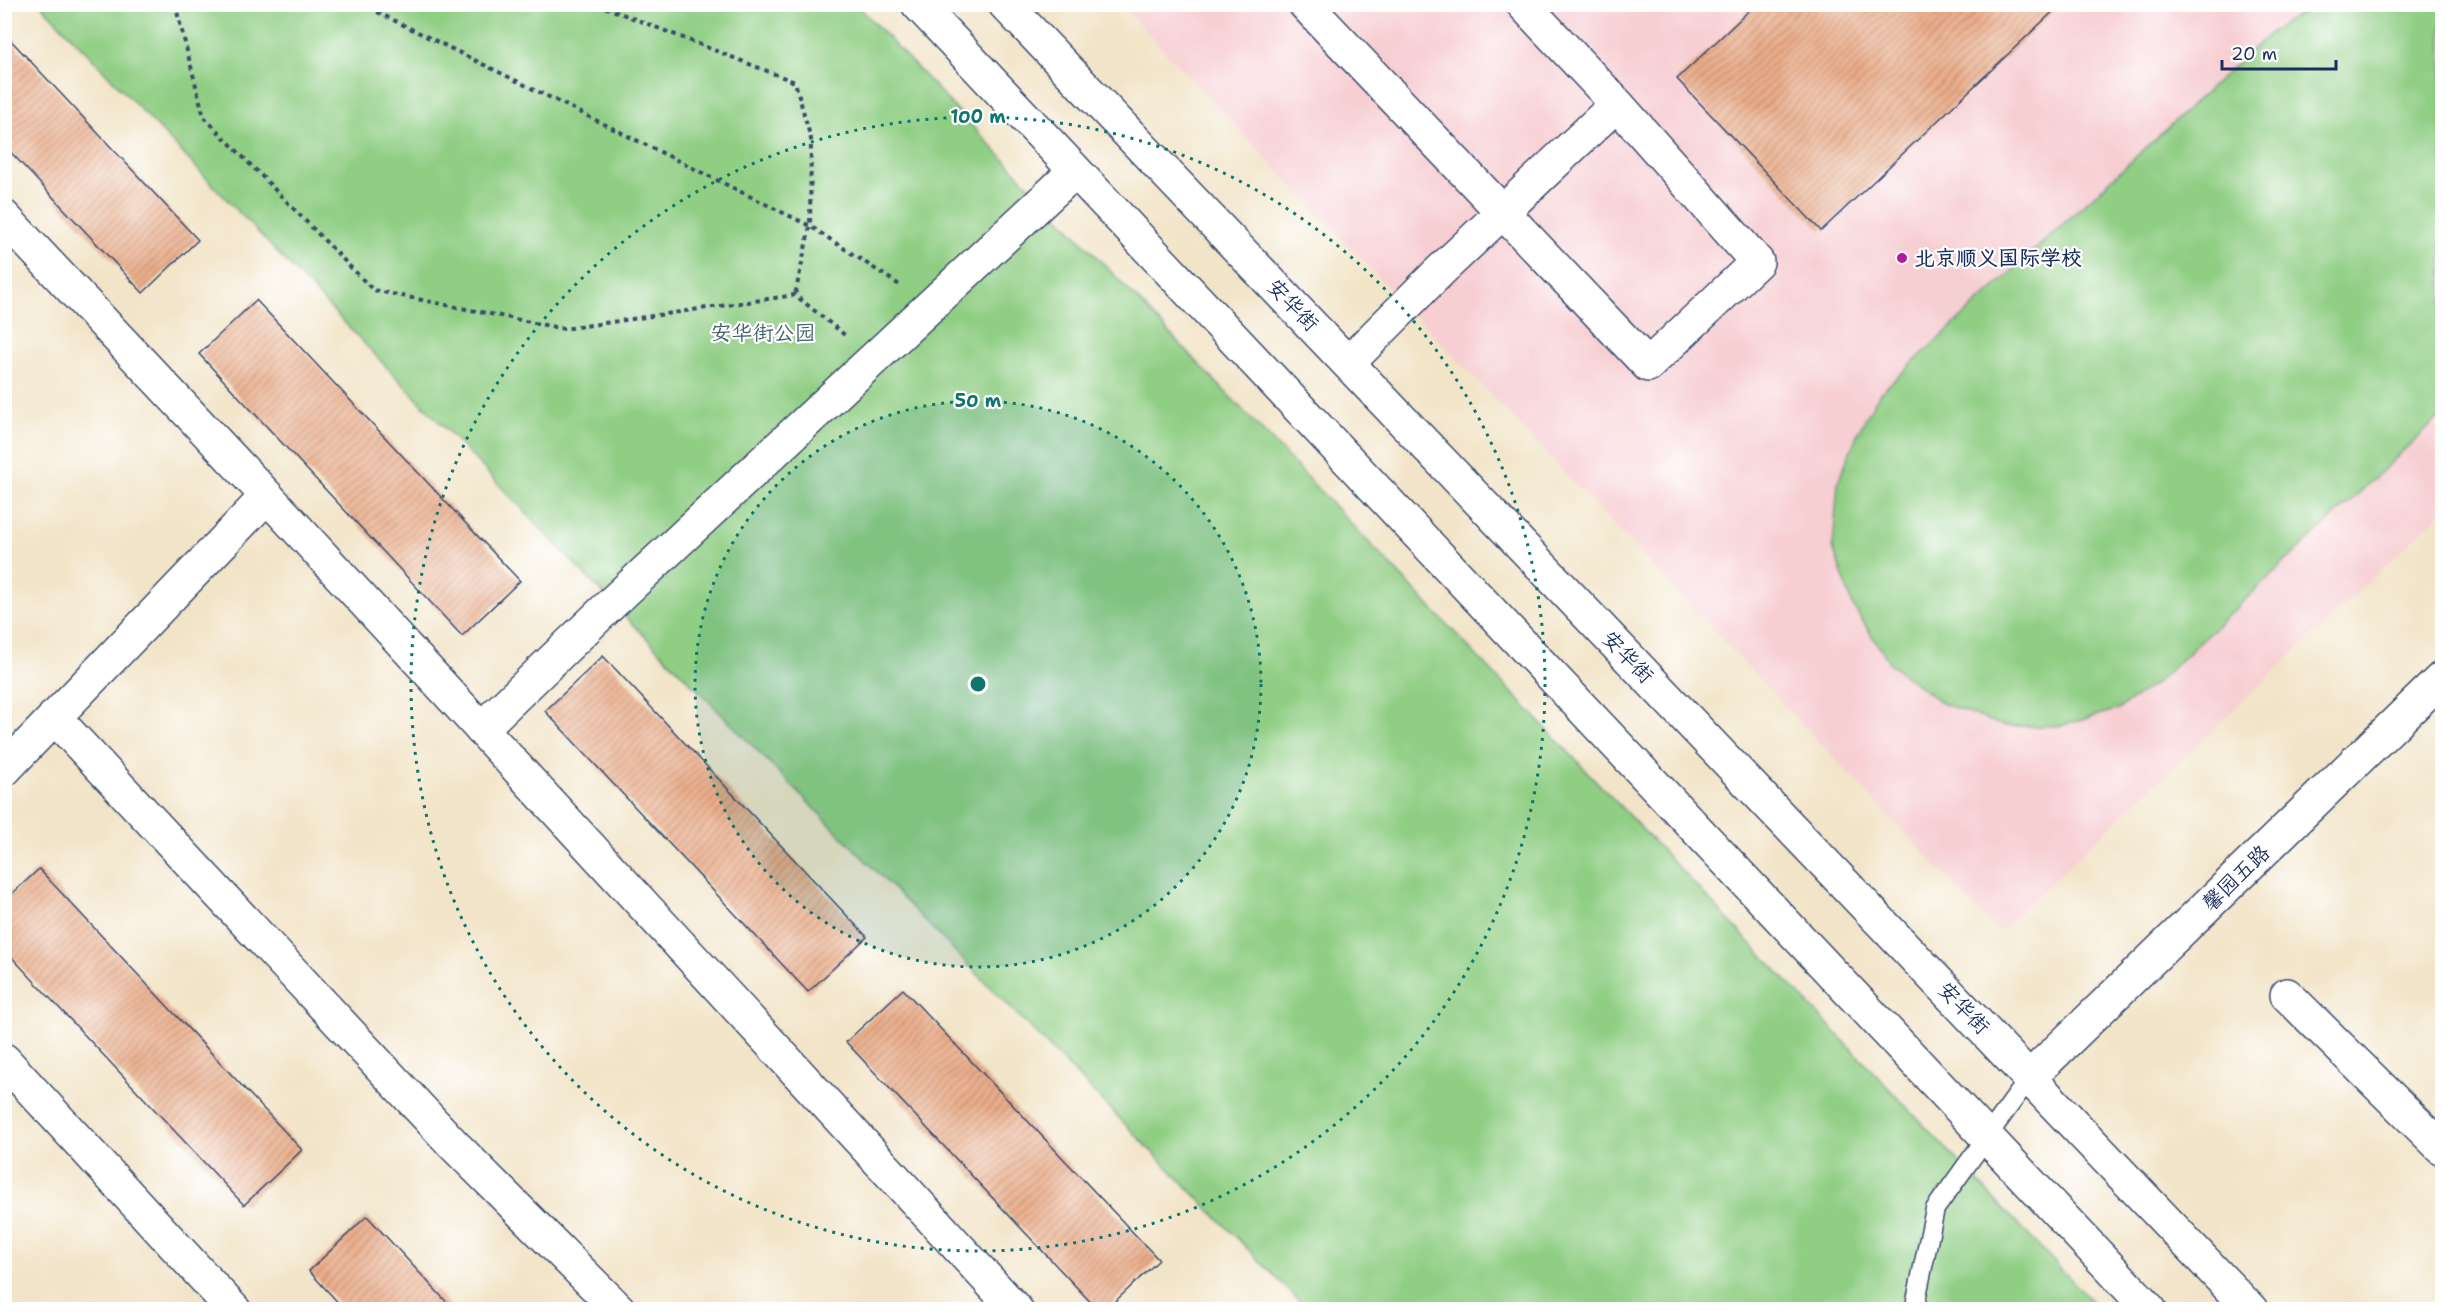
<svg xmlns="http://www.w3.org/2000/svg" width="2447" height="1314" font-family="'Shantell Sans','LXGW WenKai TC',sans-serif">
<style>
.built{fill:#f7cfd3}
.green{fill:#90ce84;stroke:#567e71;stroke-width:1.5}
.building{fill:url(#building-hatch)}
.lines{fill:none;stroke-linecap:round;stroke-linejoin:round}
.lane-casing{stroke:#3b4a6e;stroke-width:21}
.street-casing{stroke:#3b4a6e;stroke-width:36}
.secondary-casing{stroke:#3b4a6e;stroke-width:36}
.path{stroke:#3b4a6e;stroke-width:4;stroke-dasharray:4.5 4.5;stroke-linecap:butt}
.lane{stroke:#fff;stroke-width:18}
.street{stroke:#fff;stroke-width:33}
.secondary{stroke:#fff;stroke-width:33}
.ring{fill:none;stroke:#0f766e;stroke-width:3;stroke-dasharray:3 6}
.poi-dot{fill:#b5179e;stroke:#fff;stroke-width:2}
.labels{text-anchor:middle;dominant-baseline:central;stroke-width:4.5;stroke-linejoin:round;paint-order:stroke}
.poi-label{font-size:21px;font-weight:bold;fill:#1b2f5e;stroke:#fff;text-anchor:start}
.street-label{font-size:21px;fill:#1b2f5e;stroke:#fff}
.park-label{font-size:21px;fill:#3e5f69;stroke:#fff}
.centre{fill:#0f766e;stroke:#fff;stroke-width:3}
.ring-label{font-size:18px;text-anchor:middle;font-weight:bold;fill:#0f766e;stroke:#fff;stroke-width:4.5;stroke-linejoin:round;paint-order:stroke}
</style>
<defs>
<pattern id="building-hatch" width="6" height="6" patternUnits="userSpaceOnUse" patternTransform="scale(1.5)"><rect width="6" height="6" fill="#ebad8a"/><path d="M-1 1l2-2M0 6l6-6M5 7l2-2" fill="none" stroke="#be8d74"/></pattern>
</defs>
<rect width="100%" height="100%" fill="#fff"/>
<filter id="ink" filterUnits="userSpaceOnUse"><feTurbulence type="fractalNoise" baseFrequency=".0167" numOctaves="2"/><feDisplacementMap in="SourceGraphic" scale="12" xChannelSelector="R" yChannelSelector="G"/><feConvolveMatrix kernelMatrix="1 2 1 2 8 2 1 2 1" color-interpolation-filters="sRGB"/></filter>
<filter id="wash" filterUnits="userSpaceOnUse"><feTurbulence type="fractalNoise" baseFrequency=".008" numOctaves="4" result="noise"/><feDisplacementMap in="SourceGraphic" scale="24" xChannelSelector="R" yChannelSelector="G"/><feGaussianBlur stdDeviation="1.35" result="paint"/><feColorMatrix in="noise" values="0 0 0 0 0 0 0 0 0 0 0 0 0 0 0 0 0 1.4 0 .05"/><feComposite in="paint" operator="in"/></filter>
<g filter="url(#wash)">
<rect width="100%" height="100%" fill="#f2e4c8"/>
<path class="built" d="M1121 5H2442V512L1999 932Z"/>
<path class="green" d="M2436 4 2442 7V415L2155 684 2118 709 2061 726H2004L1942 703 1891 665 1854 608 1833 548 1838 482 1859 430 1880 393 2271 32 2307 9 2323 5Z
M41 5H857L2099 1309H1307L612 603Z"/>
<g id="blocks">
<path class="building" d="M1756 4H1802L1805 8 1808 4H2061L1821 231 1677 79Z
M4 33 198 240 143 293 4 145Z
M256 300 520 581 462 636 199 354Z
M603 656 867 937 808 992 545 711Z
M39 869 302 1150 244 1205 4 949V901Z
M903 989 1159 1260 1106 1310H1098L846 1042Z
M367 1216 454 1310H345L309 1271Z"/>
</g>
</g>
<g filter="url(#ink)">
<use href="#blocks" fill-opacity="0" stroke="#3b4a6e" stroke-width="1.5"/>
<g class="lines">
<g class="lane-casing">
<path id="lane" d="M1914 1310 1935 1209 2030 1077"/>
</g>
<g class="street-casing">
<path id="street" d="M1305 4 1648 365 1757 262 1617 104
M4 217 267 496 1016 1310
M1348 363 1438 273 1617 104 1523 4
M54 717 454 1145 619 1310
M481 729 612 603 1075 171
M4 770 267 496
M2287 995 2442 1148
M4 1060 234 1310
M2030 1077 2442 678"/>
</g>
<g class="secondary-casing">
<path id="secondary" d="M918 4 2150 1310
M1005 4 2251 1310"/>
</g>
<path class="path" d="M175 4 204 117 373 290 564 329 795 295 846 336
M361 4 810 226 901 286
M597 4 795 82 811 139 810 226 795 295"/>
<use href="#lane" class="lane"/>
<use href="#street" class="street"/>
<use href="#secondary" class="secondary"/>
</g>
</g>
<circle cx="978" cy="684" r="283" fill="#0f766e" fill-opacity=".12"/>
<g class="ring">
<circle cx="978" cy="684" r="283"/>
<circle cx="978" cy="684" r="567"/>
</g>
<circle class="poi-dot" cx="1902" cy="258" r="6"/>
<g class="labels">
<g class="poi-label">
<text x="1914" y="258">北京顺义国际学校</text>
</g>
<g class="street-label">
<text transform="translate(1293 305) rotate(46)">安华街</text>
<text transform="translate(1628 657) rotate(46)">安华街</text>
<text transform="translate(2236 878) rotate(-44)">馨园五路</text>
<text transform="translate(1964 1008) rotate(46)">安华街</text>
</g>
<g class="park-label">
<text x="763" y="333">安华街公园</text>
</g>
</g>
<circle cx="978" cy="684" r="9" class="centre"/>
<g class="ring-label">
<text x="978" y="123">100 m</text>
<text x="978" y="407">50 m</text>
</g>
<rect width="2447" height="1314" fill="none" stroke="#fff" stroke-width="24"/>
<path d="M2222 60v9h114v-9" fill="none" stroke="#1b2f5e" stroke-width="3"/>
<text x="2231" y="60" font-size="18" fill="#1b2f5e" stroke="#ffffff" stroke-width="4.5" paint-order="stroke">20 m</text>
</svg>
